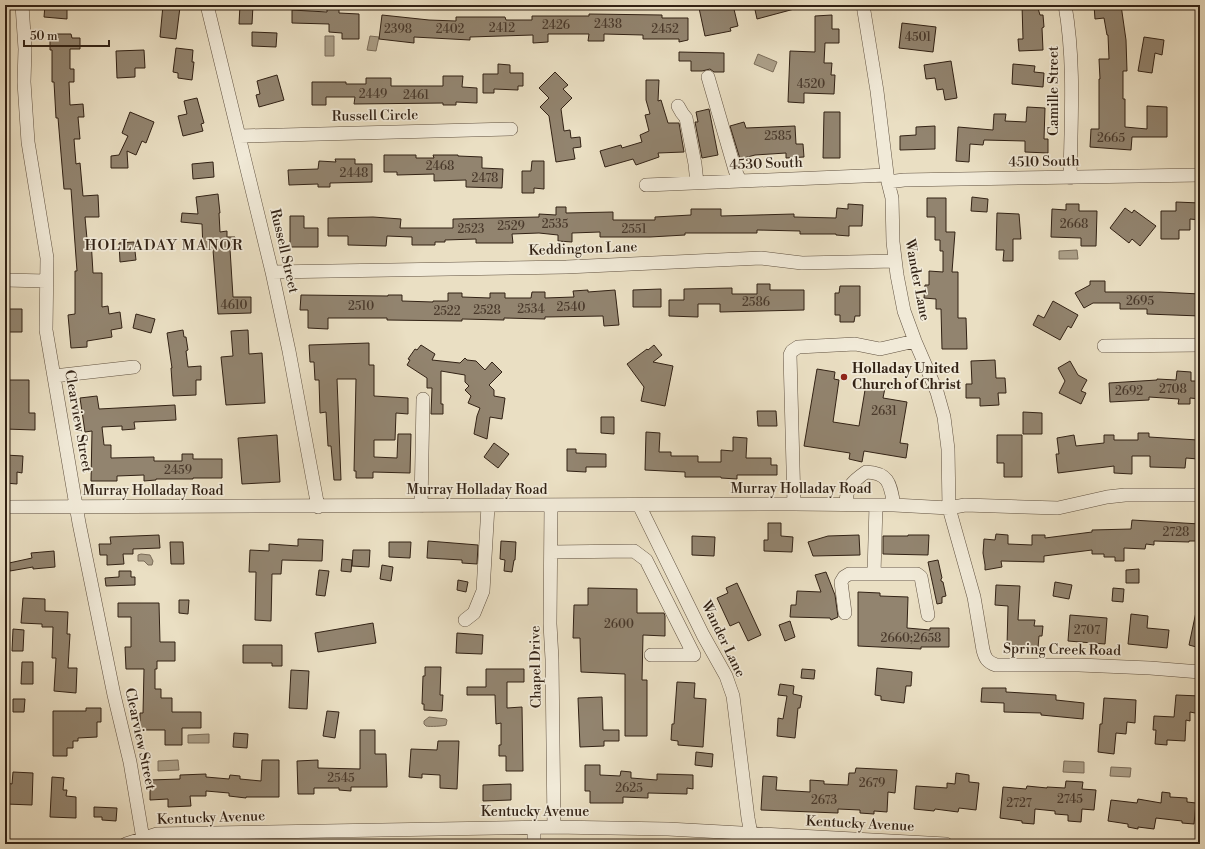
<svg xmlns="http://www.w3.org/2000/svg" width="1205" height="849" font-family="'Libre Bodoni',serif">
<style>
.water{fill:#ab9f88;stroke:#7b6d5a}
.building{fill:#92846f;stroke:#322215}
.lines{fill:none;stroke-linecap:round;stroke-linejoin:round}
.minor-casing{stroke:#605140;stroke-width:14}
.minor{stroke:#f1ead8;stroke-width:13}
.poi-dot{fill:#8f2418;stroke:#f1ead8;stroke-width:1.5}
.labels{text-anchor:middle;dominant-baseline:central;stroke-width:3.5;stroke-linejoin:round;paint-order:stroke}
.number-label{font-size:12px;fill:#4a3a2c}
.street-label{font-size:14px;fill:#322215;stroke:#f1ead8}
.poi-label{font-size:14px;font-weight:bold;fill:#322215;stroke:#f1ead8;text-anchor:start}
.neighbourhood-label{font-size:15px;letter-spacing:1px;fill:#322215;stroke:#f1ead8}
</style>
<rect width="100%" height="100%" fill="#eadfc3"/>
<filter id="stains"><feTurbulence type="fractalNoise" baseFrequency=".005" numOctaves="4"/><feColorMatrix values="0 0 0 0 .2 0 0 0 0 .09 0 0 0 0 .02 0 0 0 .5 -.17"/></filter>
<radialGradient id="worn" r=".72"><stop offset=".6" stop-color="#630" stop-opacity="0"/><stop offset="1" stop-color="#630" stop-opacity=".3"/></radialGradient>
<path class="water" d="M325 36H334V56H325Z
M370 36 379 37 376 51 367 50Z
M758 54 777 62 773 72 754 64Z
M1077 250 1078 259H1059V251Z
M141 554 150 555 153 561 152 565H148L144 561H138V555Z
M429 717 446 719 447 720 446 725C445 726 429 727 426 726L424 724V721Z
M209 734V743H188V735Z
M178 760 179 770 158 771V761Z
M1064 761 1084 762V773L1063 772Z
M1111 767 1131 768 1130 777 1110 776Z"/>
<path class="building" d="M45 5H62V8H67V19L44 17Z
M163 5 180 7 176 39 160 37Z
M240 5H253L252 24H239Z
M715 5H733L738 26 730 28 731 31 705 36 699 8Z
M754 5H798V8L757 19Z
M1022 5H1037L1040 15H1043L1044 27 1042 28 1043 50 1019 51 1018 39H1023Z
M1094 5H1121L1126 40 1127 71H1123V99H1125V127L1147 129V106L1167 107V137H1132L1131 150 1090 147 1091 129H1099V79H1100L1099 59H1109L1108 35H1107L1104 18 1095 19Z
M327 7H339V13L359 14V39H342V33L329 32V24L292 23V10L327 12Z
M589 14 662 15V18H688V40L679 42V39H643V35L604 34V41H588L589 34H548V42L533 43V35L470 37V40L414 37V43L379 39 382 15 429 20 456 21V17H505L506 20H532V16H589Z
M832 15V29H839V43H825L824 63H832L831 75H835L834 94 804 93V103L788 102 790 51 815 52V16Z
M902 23 936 27 933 52 899 48Z
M252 32 277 33 276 47 252 46Z
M50 34H71L72 38H80V49H70V69H74V82H69L70 105 83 104 84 117H78L80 139H74L76 164 80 163 83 196 98 195 99 217H85L87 239H91L93 273H102V307L108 306 109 314 120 312 122 328 111 330 112 337 87 341V347L71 348 68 315 75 314V271H77L71 189H64L58 118H56L54 82H52V50H50Z
M1144 37 1164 40 1162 55 1155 53 1152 73 1138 71Z
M176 48 193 50 192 62H194L192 80 178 78V73L173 72Z
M144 50 145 68H135V77L117 78 116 51Z
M679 52 724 53V72H714L710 69 702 71H691V61H679Z
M951 61 957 98 945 100 943 89 937 90 935 78 926 79 924 65Z
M498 64 510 65V73H523V86H518V90L494 89V93H483V74H498Z
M1013 64 1035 66 1034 72 1044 73 1043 87 1012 84Z
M555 72 568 85 563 89 572 98 561 109 564 131 570 130 571 138 580 137 581 147 573 148 575 159 556 162 549 116 540 107 549 98 539 88Z
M277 75 284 100 259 107 256 95 260 94 257 81Z
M443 76H463L462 87 477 88V103L456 102V105H443V103L354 104 355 97H326V105H312V82H346V84H366V78H391V86H443Z
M646 80H659L658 101 661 100 668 123H679L684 152 658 153 659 157 636 165 633 159 605 167 600 151 621 145 622 148 642 142 640 135 649 131 645 115 650 114 646 100Z
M197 98 204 123 201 124 203 131 183 136 178 116 187 114 184 101Z
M1027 107 1045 108 1044 139H1048V153L1025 152V141L984 140 983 145 970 144 969 162 956 161 958 127 993 130 994 114H1006L1005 121 1026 122Z
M709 109 718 155 702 158 695 122H698L696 112Z
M130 112 154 122 146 143 142 141 136 155 127 151 128 168H111V156L119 155 128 136 122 133Z
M824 112H840V158H823Z
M744 122 746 128 795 126 796 144H803L804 157 786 158V153L755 155 740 159 730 126Z
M935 126V149L900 150V136L916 135V127Z
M384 155H416V158H434L433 155H458V156L482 157V168L503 169 502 188 466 187V180L434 181V174L397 175V172H384Z
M335 159H355V164H372V182L330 183V187H318V184L289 185 288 170 318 169 319 161 336 162Z
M532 161H544V189L534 188V193H522V171H531Z
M213 162 214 177 193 179 192 164Z
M218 194 220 213H219L220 232 227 231V237H235L236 249H230L233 297H251V313L218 314 213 250H203L202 224 181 222 182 213 198 214 196 197Z
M972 197 988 199 987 212 971 211Z
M927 198H946V232H955L952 272H958V318H966L967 349H942L941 309H936V299L924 298 925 285H929V271L943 272V251H940V240H935V217H927Z
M1176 202 1200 203V220L1190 219V230H1179V239H1161V211H1176Z
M848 204 863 205 862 226H849V236L836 235V234H800V231L757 230V233H685V235L650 237H600V232L572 233V242L558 241V235L539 233 512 234 513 243H476V239L445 240V242H435V245H412V237L387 236 386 246 348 245V236H328V218L373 217 401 219 400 228H453V219L539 217V214L556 215V207H566V213L613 212V220H655V217L691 215V209H721V216L794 214V217L836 218 837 208 848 209Z
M1066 204H1079V211H1097L1096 246H1081V238L1051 237 1052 209 1066 210Z
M1125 208 1132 213 1134 210 1156 226 1140 246 1132 239 1129 243 1110 228Z
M997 213 1019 214 1021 239H1013V261H1003L1004 250H996Z
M290 216H304V228H318V247H290Z
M134 242 136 260 120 262 119 243Z
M1090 281H1105V292H1160L1200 294V316L1147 314V309H1120V303H1093L1084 308 1075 293 1090 285Z
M757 284H770V290H804V310L720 312V304H698V317L669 316V300H684V289L732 288V294H757Z
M840 286H860V316H855L854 322H840V315H835V293H839Z
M661 289V307H633V290Z
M588 290V292L615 290 619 325 604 326 603 316 545 317V319L504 318V320L462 319V321L387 320V318H328V329L308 328V310H300L301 295 388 296V295H402V301L433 302V301H448V293H462V297L490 298V293H505V298H531L532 292H545V298L574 297 573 291Z
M1053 301 1078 315 1071 328 1068 326 1060 340 1033 325 1038 315 1044 318Z
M5 309H22V332H5Z
M136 314 155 319 151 333 133 328Z
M183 330 184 337H186L188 350 186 351 188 367 201 366V380H196V395L173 396 171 368H172L167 333Z
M248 330 249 354 262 353 265 403 226 405 221 357 233 356 231 331Z
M369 343V365H374V396L408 398V414L396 413 395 440H374V457L397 458 398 434H411L410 473 373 472V478H356V471H354L356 379H337L341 480H334L331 446H328L326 412 320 413 319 380H315L314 362H310L309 345Z
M421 345 435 354 432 360 460 363 465 358 467 360 476 361 485 370 492 362 502 372 489 385 494 390V396L505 398 502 419 490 417 487 439 474 434 477 416 480 408 468 403 471 396 465 390 469 386 465 382V375L441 371V404H443V414H431L432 388H427V378L407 365 410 360 408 359 415 349 417 350Z
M654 345 662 355 653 362 673 366 665 406 641 401 644 387 627 364 647 349 648 350Z
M995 360 996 378H1005L1006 393H998L999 405 980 406V398H966V384H972L971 361Z
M1070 361 1078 375 1087 380 1081 391 1086 393 1081 404 1059 393 1065 381 1058 368Z
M817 369 835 372 834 379 839 380 833 422 859 426 866 384 885 388 883 398 907 402 900 443 908 444 906 458 864 451 862 462 849 459 850 453 804 446Z
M1177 371 1191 372V381H1200V399L1190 398V404H1178L1179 399 1149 397V400L1110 402 1109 383 1157 380V379L1176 380Z
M5 380H29V413H35V430L5 429Z
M97 396 99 409 175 405 176 420 134 422 135 429 122 430V426L102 427 104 445H111V458L154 457V461H182V454H193V459H222V478H193V479H156V480L144 481V475L117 476V481H91L92 431 85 432 80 398Z
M757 411H776L777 426H758Z
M1023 412 1042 413V434H1023Z
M601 417H614V434L601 433Z
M646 432 660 433 659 452H671V456H698V462H721V450L733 451V437L747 438 746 458H771V465H777V475H737V479L721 478V477H685V472L645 470Z
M1138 433H1149V437L1198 440V459L1186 458 1185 468 1150 467V456H1132V474L1114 473V466L1058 473 1056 454H1059L1057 438 1074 435 1076 446 1104 443V435H1114V440H1138Z
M277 435 280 482 242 484 238 438Z
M997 435H1022V477H1004V463H997Z
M494 443 509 454 498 468 484 457Z
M567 449H576V453L606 454V467H586V472L567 471Z
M5 455 23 456 22 473 17 472V484L5 483Z
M1132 520 1200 524V541H1189V542L1154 541V545L1146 544 1145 549 1124 548V561H1115V557H1104V554H1092V550L1044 556V562L1001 561 1002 567 985 570V565L983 553 984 539 995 540 996 534 1008 535V544L1032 545V535H1045V538L1092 532V530L1131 529Z
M768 523H781V536L793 537 792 552 764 551V540H768Z
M159 535 160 548 133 549V554H123L124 564 107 565V555H100L99 544H111L110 537Z
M859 535 860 555 813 556 808 542 828 536Z
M908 535H929L928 555 883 554V536H908Z
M692 536 715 537 714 556 692 555Z
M298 539 323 540 322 561 282 560 281 574H272L271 621 255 620 256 572H249L250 550 269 551V544L298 546Z
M428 541 478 545 477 564 462 563V560L427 558Z
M501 541 516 542 515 560H514L512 572 504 571 505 560 500 559Z
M170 542H183L184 564H171Z
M389 542H411L410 558 389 557Z
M353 550H370L369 567 352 566Z
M54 551 55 567 33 569V567L10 571 9 563 32 558 31 553Z
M342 559 352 560 351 572 341 571Z
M938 560 942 578 941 579V581L943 582 946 596 942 597V603L937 604 928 562Z
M382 565 393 567 391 581 380 579Z
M1139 569V583H1126V570Z
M319 570 329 571 325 596 316 595Z
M119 571H131V577H135V585L106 586 105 578 119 577Z
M826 572 835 595 838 617 831 620 830 618 790 617 791 605H796L797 591 821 592 815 575Z
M458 580 468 582 466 592 457 590Z
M1055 582 1072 585 1069 599 1053 596Z
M737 583 761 635 748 641 739 622 730 626 717 598 728 593 726 588Z
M996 585 1020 586 1018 620H1035L1034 626H1043L1042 636H1039L1038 648 1007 646 1008 606 995 605Z
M588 588 637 589V613H664L665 616V636L643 635 642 680H647V736H625V674L581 672 580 638H573L574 605H588Z
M1113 588 1124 589 1123 602 1112 601Z
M858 592 880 593V596L908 597 907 628 930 630V628H949V647H921V649L858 646Z
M23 598 45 599V611L68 612 67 634H70L68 668H77L76 693 54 691 56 658H52L53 627H42V624L21 623Z
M179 600H189L188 614 179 613Z
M118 603H159L160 642H175V661H157V669H155V689H161V698H172V712H201V728H182V745H165V730H140V713H143L144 669H126L125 647H131V617H118Z
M1196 612 1200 613V648L1189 645Z
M1131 614 1148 616 1147 628 1169 630 1167 648 1128 644Z
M1070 615 1107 618 1105 644 1068 641Z
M790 621 795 637 785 641 779 625Z
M373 623 376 643 318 652 315 633Z
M13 629 24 630 23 651H12Z
M457 633 483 635 482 654 456 653Z
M243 645H282V666H272V663H243Z
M22 662H33V684H21Z
M425 667H441L440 695H443L442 711 424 710V704H422L423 676H425Z
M877 668 912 672 911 686H906L904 703 881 700V696L875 695Z
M486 669H524V682H507V708L522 707 523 771H506V756H499V745H501V723L496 724 495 695H467V687H486Z
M802 669 815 670 814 679 801 678Z
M291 670 309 671 307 709 289 708Z
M677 682 695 683 694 698 706 699 703 747 678 745V741L671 740 672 724H674Z
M780 684 794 686 793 694 802 696 800 708H798L795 738 777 736 778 718 783 719 787 696 778 695Z
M982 688H1006V692L1056 695V700L1084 703 1083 719 1041 715V713L1004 712V703L981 702Z
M1176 695 1200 696V714L1190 712V721L1186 720 1185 741 1167 740V745L1155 744 1156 730H1153L1154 716 1174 717Z
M602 697 603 730H619V741H604V746L580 747 578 698Z
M1104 698 1136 700 1135 723 1127 722 1126 734 1116 733 1114 754 1098 752 1100 724H1102Z
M13 699H25L24 712H13Z
M86 708H101V722H97V737L78 738V741H73V748H67V756H53V711H86Z
M327 711 339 712 335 738 323 736Z
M360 730H375V754H386L387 787H351V791L339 790V788H314V794H298L297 761 318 760V768L360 769Z
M234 733 248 734 247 748 233 747Z
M438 741H459L457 789 440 788V775L422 774V778L409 777 411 749 437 750Z
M696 752 713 754 712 767 695 765Z
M262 760H279V797H246V798L229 796V793L206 791V796H190L191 806 168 807V799L150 800V780L180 779V775L206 774V777L229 779 230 775 240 776V779L261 781Z
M585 765H600V775L620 776 621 771 631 772V778L657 780V774L693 775V789L687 788V794L648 793V798L623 797V803H590V791H585Z
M856 768 897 770 895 793 888 792 887 812 874 811V814L860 813V810L838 809V813L761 810 763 776 777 777 776 790 810 792V780L824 781V784L848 785 849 773H855Z
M13 772 33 773 32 805 6 804 7 783 12 784Z
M956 773 969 775V782L979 783 976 810 959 808 958 812 935 809 934 811 914 809 916 786 947 788V783L955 784Z
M52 777 64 778 63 790H67L66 796 76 797V818L50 817Z
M1066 781 1083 782 1082 789 1096 790 1094 810 1082 809 1081 822 1068 821V815L1055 814V811L1035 809 1034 824 1022 823V821L1000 818 1003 787 1026 789 1027 786 1047 788V787L1065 788Z
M511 784V800L483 801V785Z
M1162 792 1170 793V797L1187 798V802L1196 803 1194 824 1182 823V821L1156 818 1154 829 1138 827V829L1128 827V824L1108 821 1111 800 1137 803 1138 799 1161 803Z
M94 807 117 808 116 821 102 820V817H94Z"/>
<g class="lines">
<g class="minor-casing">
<path id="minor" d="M22 5 25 49 24 82 28 142 47 258 46 330 79 523 114 695 130 762 143 839
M207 5 272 272 289 351 318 507
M863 5 877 91 888 182 892 198 893 242 897 275 904 311 915 341 937 392 944 417 948 449 949 508 974 597 983 650C985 658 987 662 996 665H1079L1150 668 1200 672
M1065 5C1075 62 1071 120 1070 178
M708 77 735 170 740 181
M678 106 682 113 686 118 695 164 697 183
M240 136 511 129
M888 182 904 180 1200 175
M646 185 887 175
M272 272 566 267 761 258 802 263 895 261
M5 280 46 281
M1104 346 1200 345
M54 376 134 367
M794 504 790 355 792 351 798 347 855 344 880 349 915 341
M846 504C846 487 853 481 866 472 890 473 890 485 894 505
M551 505 550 624 552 659 554 827
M639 505 703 635 726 676 733 696 748 818 753 844
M421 506 423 399
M5 507 794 504 894 505 949 508 965 505 1058 508 1107 497 1125 495H1200
M551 552 634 551 646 560 694 655H651
M874 574 876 505
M845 613 841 582 844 577 849 574H917L921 577 928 615
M465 620 474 613 483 591 488 506
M126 844 157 834 554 827 668 829 946 844
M534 844V827"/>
</g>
<use href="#minor" class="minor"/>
</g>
<circle class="poi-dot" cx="844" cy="377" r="4"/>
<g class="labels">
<g class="number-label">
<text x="608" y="24">2438</text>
<text x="556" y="25">2426</text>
<text x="502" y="28">2412</text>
<text x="398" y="29">2398</text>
<text x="450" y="29">2402</text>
<text x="665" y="29">2452</text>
<text x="918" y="37">4501</text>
<text x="811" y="84">4520</text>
<text x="373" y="94">2449</text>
<text x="416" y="95">2461</text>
<text x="778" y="136">2585</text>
<text x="1111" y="138">2665</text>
<text x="440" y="166">2468</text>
<text x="354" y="173">2448</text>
<text x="485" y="178">2478</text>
<text x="555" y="224">2535</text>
<text x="1074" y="224">2668</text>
<text x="511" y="226">2529</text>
<text x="471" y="229">2523</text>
<text x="634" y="229">2551</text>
<text x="1140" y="301">2695</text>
<text x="756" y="302">2586</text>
<text x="234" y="305">4610</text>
<text x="361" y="306">2510</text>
<text x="571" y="307">2540</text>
<text x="531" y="309">2534</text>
<text x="487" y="310">2528</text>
<text x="447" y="311">2522</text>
<text x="1173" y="389">2708</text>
<text x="1129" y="391">2692</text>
<text x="884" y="411">2631</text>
<text x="178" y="470">2459</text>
<text x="1176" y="532">2728</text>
<text x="619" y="624">2600</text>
<text x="1087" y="630">2707</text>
<text x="911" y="638">2660;2658</text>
<text x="341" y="778">2545</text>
<text x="872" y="783">2679</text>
<text x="629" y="788">2625</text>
<text x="1070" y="799">2745</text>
<text x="824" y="800">2673</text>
<text x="1019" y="803">2727</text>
</g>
<g class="street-label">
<text transform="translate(1054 91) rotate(-90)">Camille Street</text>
<text transform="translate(375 116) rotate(-1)">Russell Circle</text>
<text transform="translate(1044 162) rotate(-1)">4510 South</text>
<text transform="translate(766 164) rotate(-2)">4530 South</text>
<text transform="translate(583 249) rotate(-2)">Keddington Lane</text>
<text transform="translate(284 251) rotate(77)">Russell Street</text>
<text transform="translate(917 280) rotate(79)">Wander Lane</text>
<text transform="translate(78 421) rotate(80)">Clearview Street</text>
<text x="801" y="489">Murray Holladay Road</text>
<text x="477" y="490">Murray Holladay Road</text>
<text x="153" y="491">Murray Holladay Road</text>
<text transform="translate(723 639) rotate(64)">Wander Lane</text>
<text transform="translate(1062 650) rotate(1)">Spring Creek Road</text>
<text transform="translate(536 667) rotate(-91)">Chapel Drive</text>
<text transform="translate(140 739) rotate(78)">Clearview Street</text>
<text x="535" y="812">Kentucky Avenue</text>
<text transform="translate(211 818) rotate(-2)">Kentucky Avenue</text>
<text transform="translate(860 824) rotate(3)">Kentucky Avenue</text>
</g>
<g class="poi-label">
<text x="852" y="369">Holladay United<tspan x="852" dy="16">Church of Christ</tspan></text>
</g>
<g class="neighbourhood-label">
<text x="164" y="245">HOLLADAY MANOR</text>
</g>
</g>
<rect width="1205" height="849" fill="none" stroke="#eadfc3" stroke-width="20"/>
<rect x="6" y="6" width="1193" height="837" fill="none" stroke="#322215" stroke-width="2"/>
<rect x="10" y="10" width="1185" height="829" fill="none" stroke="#322215"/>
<path d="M24 40v6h85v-6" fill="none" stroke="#322215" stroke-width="2"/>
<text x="30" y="40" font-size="12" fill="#322215" stroke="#f1ead8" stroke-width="3" paint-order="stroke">50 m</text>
<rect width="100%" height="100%" filter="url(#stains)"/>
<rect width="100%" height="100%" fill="url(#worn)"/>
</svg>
